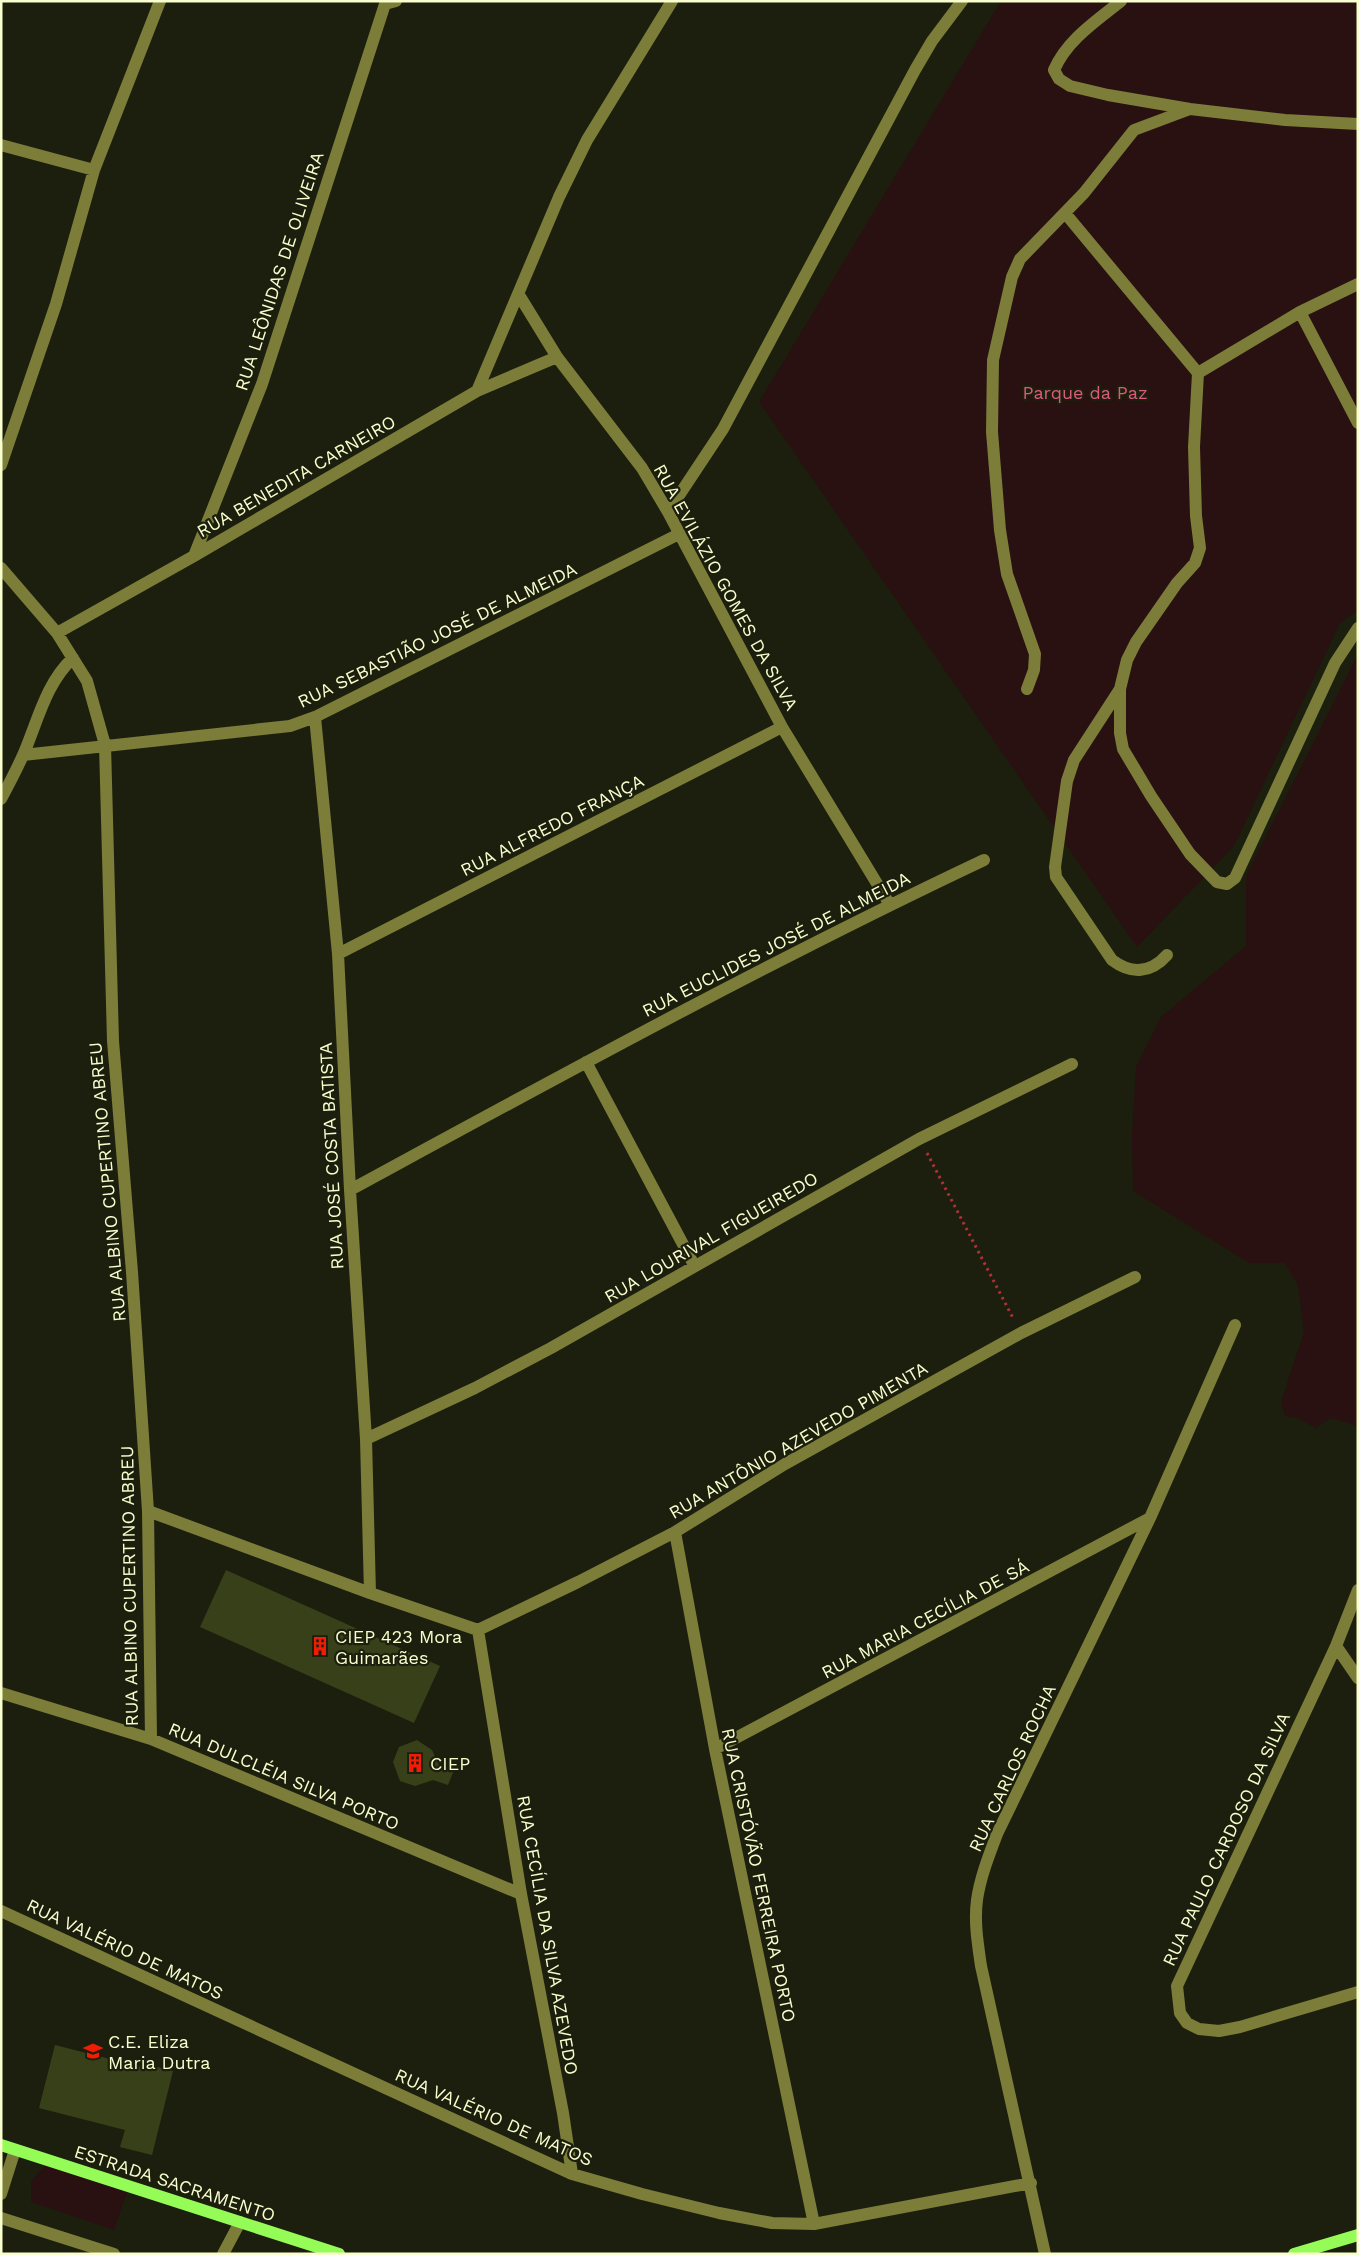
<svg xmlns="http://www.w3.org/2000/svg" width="1359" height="2255" font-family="'Work Sans',sans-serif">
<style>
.green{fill:#291011}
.building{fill:#38401a}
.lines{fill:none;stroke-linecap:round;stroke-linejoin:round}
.path{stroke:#ae3139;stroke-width:3;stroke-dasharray:2.5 4;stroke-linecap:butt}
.minor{stroke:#7b7d39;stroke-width:12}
.major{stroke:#95fb57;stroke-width:12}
.labels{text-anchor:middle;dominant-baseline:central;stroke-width:4.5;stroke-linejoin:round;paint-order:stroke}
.street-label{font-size:18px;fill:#f8fecd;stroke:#1c1f0d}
.park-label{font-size:18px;fill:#db5b7c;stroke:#1c1f0d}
.poi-label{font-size:18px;fill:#f8fecd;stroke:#1c1f0d;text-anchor:start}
</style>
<rect width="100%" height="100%" fill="#1c1f0d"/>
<path class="green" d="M1001 1H1358V610L1340 623 1234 846 1137 947 759 402Z
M1358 654V1430L1352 1424 1330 1418 1316 1428 1298 1418 1285 1416 1281 1402 1304 1332 1298 1285 1285 1263H1249L1133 1191 1132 1134 1136 1067 1161 1017 1246 946V876Z
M46 2165 127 2192 114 2230 31 2202V2181Z"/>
<path class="building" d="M226 1570 440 1666 414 1723 200 1627Z
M417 1740 432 1750 439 1765 454 1770 448 1785 433 1780 415 1786 400 1781 393 1762 399 1747Z
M55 2045 141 2067 142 2063 173 2071 152 2155 120 2147 125 2130 39 2108Z"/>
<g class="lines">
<path class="path" d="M927 1153 1014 1320"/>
<path class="minor" d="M1121 1C1096 21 1067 40 1054 70L1059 79 1070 86 1108 95 1190 109 1285 120 1358 124
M1 145 94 170
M1065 213 1198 373 1194 447 1196 516 1200 548 1195 563 1177 583 1136 642 1127 660 1120 689V733L1123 749 1151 796 1190 854 1217 882 1227 884 1235 878 1335 663 1358 628
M519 295 557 357 642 468 668 512 782 727 890 905
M1300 312 1358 423
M1198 373 1300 312 1358 284
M477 391 559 197 587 140 672 1
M1 465 56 304 94 170 160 1
M668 512 723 429 915 70 932 41 962 1
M194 556 262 384 385 4 396 1
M1 568 57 633 87 681 105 745 113 1041 132 1272 148 1511 151 1739
M57 633 194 556 477 391 557 357
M1027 689 1034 670 1035 654 1007 574 1000 530 992 432 993 360 1012 277 1020 259 1084 193 1134 130 1190 109
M1120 689 1074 760 1067 781 1055 867 1056 877 1112 960C1132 975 1151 973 1167 955
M315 717 338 954 350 1190 366 1439 370 1593
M23 755 290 726 315 717 679 534
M1 799C9 784 17 769 24 753 38 720 46 683 73 658
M338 954 782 727
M586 1062 694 1265
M350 1190C560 1076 768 962 984 860
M366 1439 475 1388 551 1348 919 1139 1072 1064
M148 1511 370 1593 478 1630 521 1894 563 2113 572 2174
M675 1532 715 1749 814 2224
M1358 1590 1336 1646 1177 1986 1180 2013 1187 2023 1199 2029 1219 2031 1240 2027 1358 1992
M478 1630 578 1582 675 1532 785 1464 1021 1333 1135 1277
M1336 1646 1358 1678
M1 1693 151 1739 521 1894
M715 1749 1150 1518
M1 1911 572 2174 642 2194 719 2213 772 2223 814 2224 1031 2183
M1 2194 15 2150
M1 2218 114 2254
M223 2254 240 2222
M1045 2254 981 1966C978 1945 974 1922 977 1900 980 1878 989 1855 997 1834L1150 1518 1235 1325"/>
<path class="major" d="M1 2145 339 2254
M1294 2254 1358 2235"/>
</g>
<defs>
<g id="building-bare" transform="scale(1.5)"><path d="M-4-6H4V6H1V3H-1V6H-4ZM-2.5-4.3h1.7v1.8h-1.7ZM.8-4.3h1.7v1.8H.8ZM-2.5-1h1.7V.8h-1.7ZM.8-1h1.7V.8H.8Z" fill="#f01c06" stroke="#1c1f0d" stroke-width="2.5" paint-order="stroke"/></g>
<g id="school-bare" transform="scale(1.5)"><path d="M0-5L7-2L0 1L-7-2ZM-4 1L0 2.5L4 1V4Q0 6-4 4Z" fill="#f01c06" stroke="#1c1f0d" stroke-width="2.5" paint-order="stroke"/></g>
</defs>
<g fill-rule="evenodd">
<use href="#building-bare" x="320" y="1646"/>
<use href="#building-bare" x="415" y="1763"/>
<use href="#school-bare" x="93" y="2051"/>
</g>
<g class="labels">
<g class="street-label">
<text transform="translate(279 271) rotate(-72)">RUA LEÔNIDAS DE OLIVEIRA</text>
<text transform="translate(296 476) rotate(-30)">RUA BENEDITA CARNEIRO</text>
<text transform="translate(726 587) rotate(61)">RUA EVILÁZIO GOMES DA SILVA</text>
<text transform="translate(437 635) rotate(-26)">RUA SEBASTIÃO JOSÉ DE ALMEIDA</text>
<text transform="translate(552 825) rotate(-27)">RUA ALFREDO FRANÇA</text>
<text transform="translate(776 944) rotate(-27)">RUA EUCLIDES JOSÉ DE ALMEIDA</text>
<text transform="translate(331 1156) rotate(-93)">RUA JOSÉ COSTA BATISTA</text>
<text transform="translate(107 1182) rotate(-95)">RUA ALBINO CUPERTINO ABREU</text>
<text transform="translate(711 1237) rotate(-30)">RUA LOURIVAL FIGUEIREDO</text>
<text transform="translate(798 1440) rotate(-30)">RUA ANTÔNIO AZEVEDO PIMENTA</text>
<text transform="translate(129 1586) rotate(-91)">RUA ALBINO CUPERTINO ABREU</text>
<text transform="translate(925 1619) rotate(-28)">RUA MARIA CECÍLIA DE SÁ</text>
<text transform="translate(1012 1768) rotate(-65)">RUA CARLOS ROCHA</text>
<text transform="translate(284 1776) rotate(23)">RUA DULCLÉIA SILVA PORTO</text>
<text transform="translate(1226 1839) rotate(-65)">RUA PAULO CARDOSO DA SILVA</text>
<text transform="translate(759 1875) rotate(78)">RUA CRISTÓVÃO FERREIRA PORTO</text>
<text transform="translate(548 1935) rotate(80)">RUA CECÍLIA DA SILVA AZEVEDO</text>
<text transform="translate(125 1949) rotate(25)">RUA VALÉRIO DE MATOS</text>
<text transform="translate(494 2117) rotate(24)">RUA VALÉRIO DE MATOS</text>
<text transform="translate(175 2183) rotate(18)">ESTRADA SACRAMENTO</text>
</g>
<g class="park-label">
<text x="1085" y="392">Parque da Paz</text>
</g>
<g class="poi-label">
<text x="335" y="1636">CIEP 423 Mora<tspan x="335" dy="21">Guimarães</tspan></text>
<text x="430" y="1763">CIEP</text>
<text x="108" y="2041">C.E. Eliza<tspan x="108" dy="21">Maria Dutra</tspan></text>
</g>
</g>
<rect width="1359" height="2255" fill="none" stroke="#f8fecd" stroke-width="5"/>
</svg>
